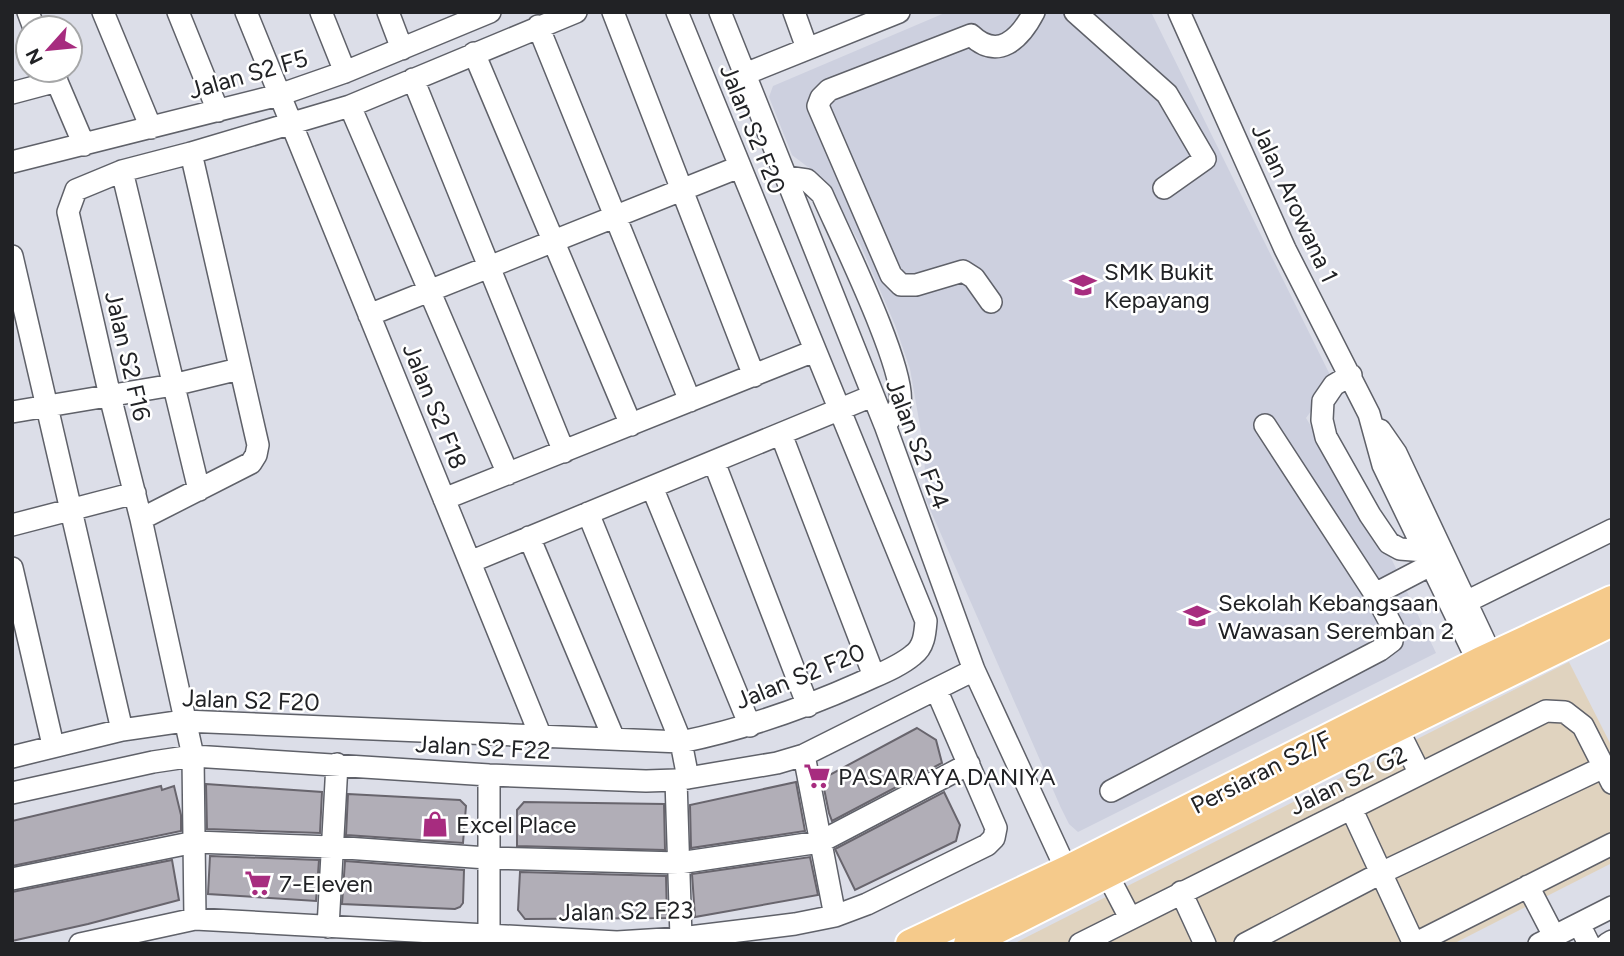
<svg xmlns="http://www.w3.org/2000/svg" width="1624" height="956" font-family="Figtree,sans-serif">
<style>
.commercial{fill:#e0d3bf}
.built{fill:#cdd0df}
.building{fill:#b1aeb7;stroke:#68656d;stroke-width:2}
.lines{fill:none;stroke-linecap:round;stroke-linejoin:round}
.minor-casing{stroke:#5f6169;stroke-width:24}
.major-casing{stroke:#fff;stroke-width:32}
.minor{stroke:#fff;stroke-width:21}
.major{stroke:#f5ca8b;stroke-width:28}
.labels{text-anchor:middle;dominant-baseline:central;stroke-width:5;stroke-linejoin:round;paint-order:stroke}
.street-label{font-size:24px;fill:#212225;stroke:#fff}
.poi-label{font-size:24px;fill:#212225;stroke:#fff;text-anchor:start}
</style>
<rect width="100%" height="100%" fill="#dcdee8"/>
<path class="commercial" d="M1569 662 1612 747V863L1453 944H1013Z"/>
<path class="built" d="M947 12H1151L1333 381 1306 418 1392 560 1436 653 1078 832 1069 824 1061 808 926 500 924 449 910 369 895 325 861 246 825 180 792 155 769 97 773 86Z"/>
<path class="building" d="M917 728 936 740 942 763 832 821 829 813 822 779Z
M796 782 805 831 691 848 690 805Z
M206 784 322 792 320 833 207 829Z
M161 786 162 790 174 786 181 815V831L12 866V821Z
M944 792 960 825 956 841 855 890 835 849Z
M348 794 460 800 466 806 463 843 346 835Z
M524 802 664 804 665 850 517 846V810Z
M210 856 319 860 316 901 208 894Z
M810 857 818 895 695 917 692 874Z
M172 860 179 900 88 924 12 941V892Z
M345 861 464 870 463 903 460 907 455 909 342 904Z
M520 872 666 876 667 918 525 919 518 910Z"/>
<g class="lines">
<g class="minor-casing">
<path id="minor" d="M28 12 34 28
M103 12 151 128
M178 12 218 111
M246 12 541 737
M321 12 345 72
M388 12 402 49
M613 12 754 376
M720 12 885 425 974 670 1072 882
M794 12 807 48
M1075 12 1167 94 1205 159 1164 188
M1179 12 1285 249 1369 414 1383 465 1484 674
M538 26 690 401
M474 53 631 425
M52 70 84 145
M745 74 899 12
M413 79 564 452
M12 93 57 81
M350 106 508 474
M12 162 279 95 345 72 490 12
M122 171 199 490
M786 177 807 180 822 194C838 231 907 370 900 403 899 410 889 419 885 425
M12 256 122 730
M991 302 974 278 963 271 916 285H901L891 275 818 106 821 98 829 90 971 35C998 61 1020 39 1034 12
M369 315 739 167
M1351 375 1334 385 1323 401 1322 420 1326 437 1370 515 1389 543 1400 549 1425 551
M12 412 173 385 239 369
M1380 430 1396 453 1491 655
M781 434 874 676
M714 462 808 706
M652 487 750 726
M444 499 814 351
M588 513 681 742 688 778
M141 519 251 463 256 455 258 445 191 153
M12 525 135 493
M529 537 614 739
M470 562 872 396
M12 568 53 745
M1375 594 1444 558
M1466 602 1612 530
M1397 728 1420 774
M804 755 835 916
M12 757 122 730 184 721 681 742C744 729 802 709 860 683 877 675 899 667 913 655 924 647 925 634 926 621L677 12
M676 780 681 938
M1111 791 1380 650 1392 641 1393 628 1375 594 1265 425
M12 793 153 762 193 756 489 775 646 781 676 780 777 763 804 755 974 670
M1351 808 1414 944 1612 844
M1107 874 1130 918
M12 879 195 842 332 847 487 858 679 863 820 842 969 764
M1528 886 1554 936
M1181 892 1205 944
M195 919 193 756 141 519 110 396 68 212 76 190 122 171 191 153 350 106 576 12
M1579 924 1589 944
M328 927 337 764
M80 944 195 919 617 942 681 938 795 924 835 916 867 904 987 845 994 838 996 828 936 689
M489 944V775
M1080 944 1546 711 1565 712 1583 726 1612 783
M1245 944 1381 873 1604 767
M1539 944 1612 907
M1607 944 1612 941"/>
</g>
<g class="major-casing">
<path id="major" d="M910 944 1067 870 1479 662 1612 600
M968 944 1359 746 1612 622"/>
</g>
<use href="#minor" class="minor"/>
<use href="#major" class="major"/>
</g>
<defs>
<g id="school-bare" transform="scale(2.1)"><path d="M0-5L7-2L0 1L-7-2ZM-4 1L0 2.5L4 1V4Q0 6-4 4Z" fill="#a72c7f" stroke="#fff" stroke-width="2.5" paint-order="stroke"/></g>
<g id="supermarket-bare" transform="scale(2.1)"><path d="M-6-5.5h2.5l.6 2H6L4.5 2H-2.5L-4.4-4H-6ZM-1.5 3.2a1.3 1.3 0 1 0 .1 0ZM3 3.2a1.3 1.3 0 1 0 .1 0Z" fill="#a72c7f" stroke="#fff" stroke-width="2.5" paint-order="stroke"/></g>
<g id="shop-bare" transform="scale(2.1)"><path d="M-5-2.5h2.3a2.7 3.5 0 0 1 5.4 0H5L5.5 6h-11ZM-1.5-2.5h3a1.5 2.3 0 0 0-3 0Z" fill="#a72c7f" stroke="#fff" stroke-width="2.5" paint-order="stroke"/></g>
</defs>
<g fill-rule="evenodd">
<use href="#school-bare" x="1083" y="285"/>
<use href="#school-bare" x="1197" y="616"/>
<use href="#supermarket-bare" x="817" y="776"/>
<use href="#shop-bare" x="435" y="824"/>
<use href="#supermarket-bare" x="258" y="883"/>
</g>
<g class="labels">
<g class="street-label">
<text transform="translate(248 74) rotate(-16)">Jalan S2 F5</text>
<text transform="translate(753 129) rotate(68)">Jalan S2 F20</text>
<text transform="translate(1295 203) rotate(65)">Jalan Arowana 1</text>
<text transform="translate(128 356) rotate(77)">Jalan S2 F16</text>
<text transform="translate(435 406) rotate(68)">Jalan S2 F18</text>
<text transform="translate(918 444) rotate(69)">Jalan S2 F24</text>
<text transform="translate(800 676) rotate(-22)">Jalan S2 F20</text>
<text transform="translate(251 700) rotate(2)">Jalan S2 F20</text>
<text transform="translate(483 747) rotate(3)">Jalan S2 F22</text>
<text transform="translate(1261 772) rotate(-27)">Persiaran S2/F</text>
<text transform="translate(1348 780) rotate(-26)">Jalan S2 G2</text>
<text transform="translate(626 911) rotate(-1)">Jalan S2 F23</text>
</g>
<g class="poi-label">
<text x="1104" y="271">SMK Bukit<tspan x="1104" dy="28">Kepayang</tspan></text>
<text x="1218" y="602">Sekolah Kebangsaan<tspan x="1218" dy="28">Wawasan Seremban 2</tspan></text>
<text x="838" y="776">PASARAYA DANIYA</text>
<text x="456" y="824">Excel Place</text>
<text x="279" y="883">7-Eleven</text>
</g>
</g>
<rect width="1624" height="956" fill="none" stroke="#212225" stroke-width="28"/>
<g transform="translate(49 49) rotate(243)"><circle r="33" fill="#ffffff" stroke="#a6a7a8" stroke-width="2"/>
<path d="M0-5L12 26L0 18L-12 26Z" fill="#a72c7f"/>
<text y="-10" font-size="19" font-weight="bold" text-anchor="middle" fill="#212225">N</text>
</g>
</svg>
